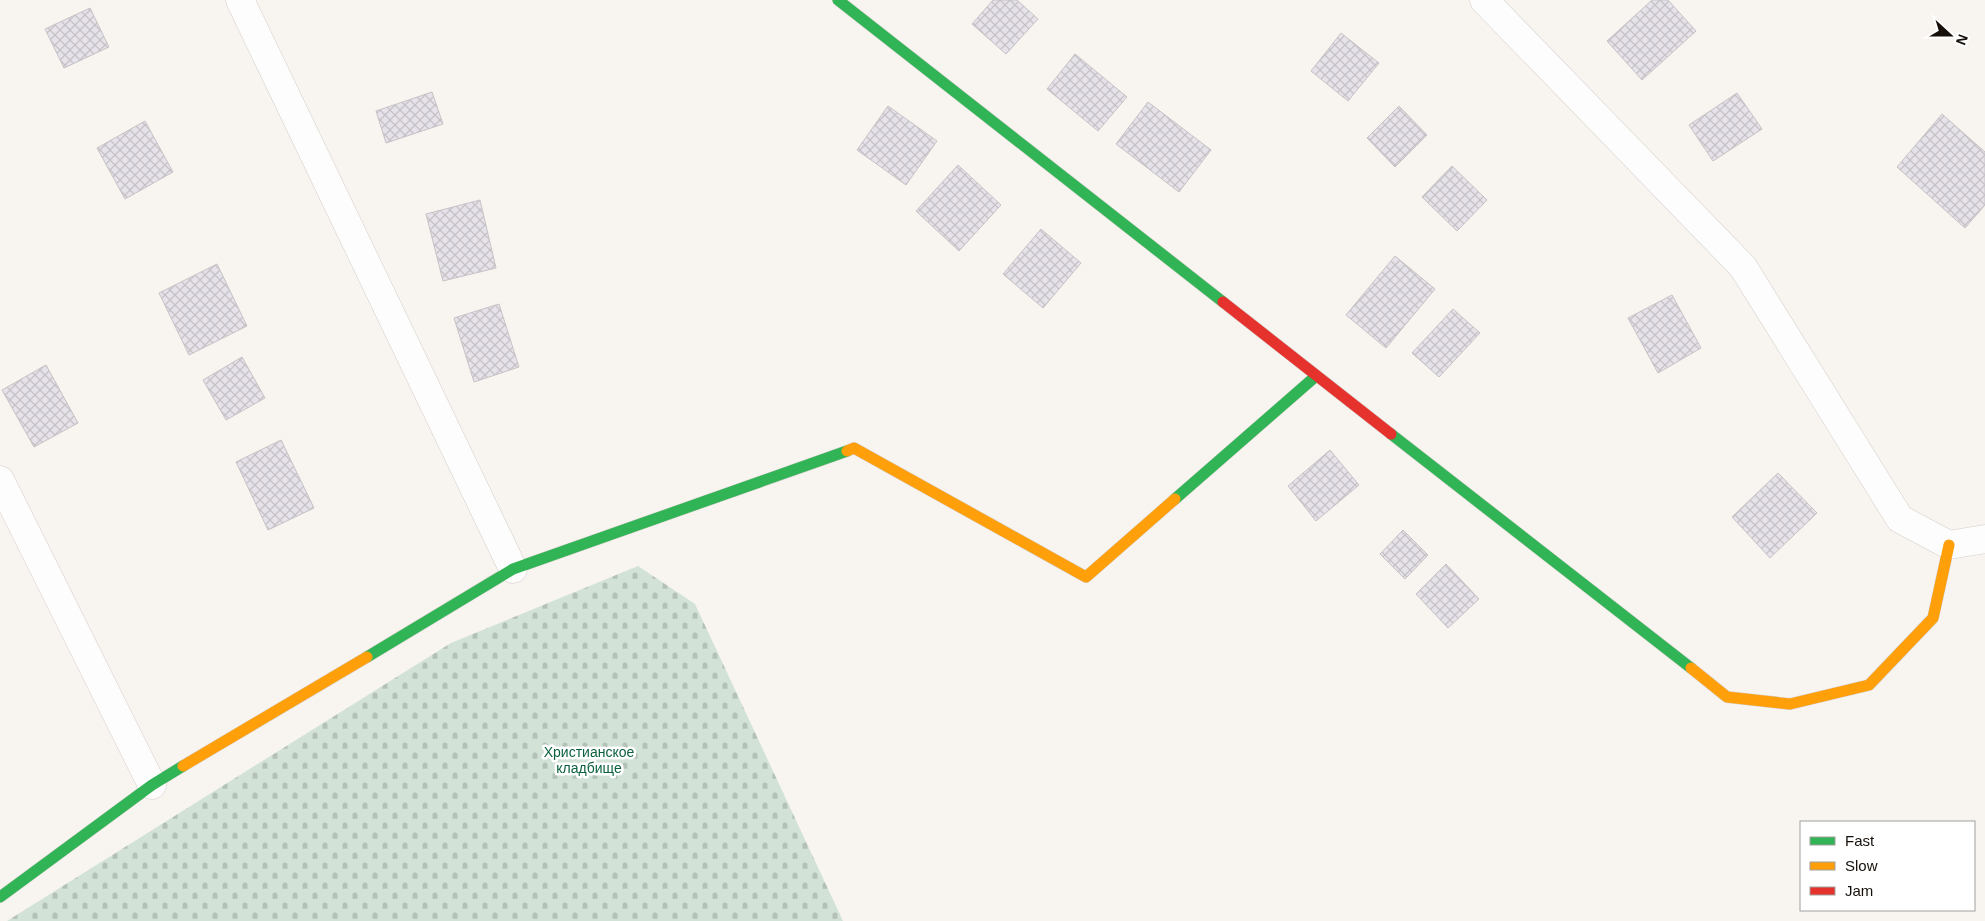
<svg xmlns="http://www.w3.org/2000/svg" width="1985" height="921" font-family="Helvetica,sans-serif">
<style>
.cemetery{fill:url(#cemetery-stones)}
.building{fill:url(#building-cross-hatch);stroke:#c6c3c6}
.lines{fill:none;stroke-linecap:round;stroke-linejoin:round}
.street-casing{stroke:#d4cfca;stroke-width:29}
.fast-casing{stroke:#d4cfca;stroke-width:12}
.slow-casing{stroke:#d4cfca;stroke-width:12}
.jam-casing{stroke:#d4cfca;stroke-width:12}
.street{stroke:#fefdfd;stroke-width:28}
.fast{stroke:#30b455;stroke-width:11}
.slow{stroke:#ff9f0a;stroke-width:11}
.jam{stroke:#e5322d;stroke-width:11}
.labels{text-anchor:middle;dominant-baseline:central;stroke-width:5;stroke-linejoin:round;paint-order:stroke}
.park-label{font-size:14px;fill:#0c623f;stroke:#fff}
</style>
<defs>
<pattern id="cemetery-stones" width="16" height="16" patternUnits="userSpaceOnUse" patternTransform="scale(1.25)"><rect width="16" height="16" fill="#d2e2d6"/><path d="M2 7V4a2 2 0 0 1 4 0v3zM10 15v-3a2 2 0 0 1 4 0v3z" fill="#b4c1b6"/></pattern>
<pattern id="building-cross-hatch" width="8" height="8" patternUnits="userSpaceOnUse" patternTransform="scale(1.25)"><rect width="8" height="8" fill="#e6e2e9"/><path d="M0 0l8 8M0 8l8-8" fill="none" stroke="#c5c1c6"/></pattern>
</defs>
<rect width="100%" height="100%" fill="#f8f4f0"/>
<path class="cemetery" d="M638 566 695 604 843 921H7L451 643Z"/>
<path class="building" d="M993 0H1017L1038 19 1006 54 972 24Z
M1652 0H1668L1696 31 1642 80 1607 41Z
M90 8 109 47 64 68 45 29Z
M1341 33 1379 63 1348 101 1311 71Z
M1075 54 1127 97 1098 131 1047 89Z
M432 92 443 124 386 143 376 111Z
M1737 93 1762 129 1713 161 1689 125Z
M1148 102 1211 150 1179 192 1116 144Z
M888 106 937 141 906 185 857 150Z
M1399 106 1427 135 1395 167 1367 138Z
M1942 114 1985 152V205L1965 228 1897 167Z
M145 121 173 172 125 199 97 148Z
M958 165 1001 205 959 251 916 211Z
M1452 166 1487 200 1457 231 1422 197Z
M480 200 496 268 443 281 426 214Z
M1041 229 1081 263 1043 308 1003 274Z
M1395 256 1435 289 1386 348 1346 315Z
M217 264 247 326 189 355 159 293Z
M1672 295 1701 348 1658 373 1628 318Z
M499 304 519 367 474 382 454 318Z
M1453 309 1480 333 1439 377 1412 353Z
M242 357 265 398 226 420 203 380Z
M46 365 78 423 34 447 2 390Z
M281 440 314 508 268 530 236 462Z
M1330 450 1359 485 1316 521 1288 486Z
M1778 473 1817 513 1770 558 1732 517Z
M1403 530 1428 555 1405 579 1380 554Z
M1446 564 1479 599 1448 628 1416 594Z"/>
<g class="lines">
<g class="street-casing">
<path id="street" d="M240 0 513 569
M1484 0 1743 267 1900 519 1949 545 1985 539
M0 480 152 785"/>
</g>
<g class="fast-casing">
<path id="fast" d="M838 0 1223 302
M1391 434 1691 668
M1175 499 1316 376
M367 657 513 569 847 451
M0 897 152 785 183 766"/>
</g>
<g class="slow-casing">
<path id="slow" d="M847 451 854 448 1086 577 1175 499
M1691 668 1727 697 1790 704 1869 685 1933 618 1949 545
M183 766 367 657"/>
</g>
<g class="jam-casing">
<path id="jam" d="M1223 302 1391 434"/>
</g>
<use href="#street" class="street"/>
<use href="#fast" class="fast"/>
<use href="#slow" class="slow"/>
<use href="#jam" class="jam"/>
</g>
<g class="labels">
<g class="park-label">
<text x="589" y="752">Христианское<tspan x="589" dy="16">кладбище</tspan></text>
</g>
</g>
<rect x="1800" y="821" width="175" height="90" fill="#ffffff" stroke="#a29f9d"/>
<rect x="1810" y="837" width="25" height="8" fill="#30b455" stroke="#a29f9d"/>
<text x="1845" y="846" font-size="15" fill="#160f09">Fast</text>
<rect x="1810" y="862" width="25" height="8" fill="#ff9f0a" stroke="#a29f9d"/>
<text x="1845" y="871" font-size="15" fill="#160f09">Slow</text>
<rect x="1810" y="887" width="25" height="8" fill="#e5322d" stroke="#a29f9d"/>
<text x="1845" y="896" font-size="15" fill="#160f09">Jam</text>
<g transform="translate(1950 35) rotate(111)" stroke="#ffffff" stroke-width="4" paint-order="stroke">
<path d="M0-4L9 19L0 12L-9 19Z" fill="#160f09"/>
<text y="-8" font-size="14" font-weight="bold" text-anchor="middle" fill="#160f09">N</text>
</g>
</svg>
